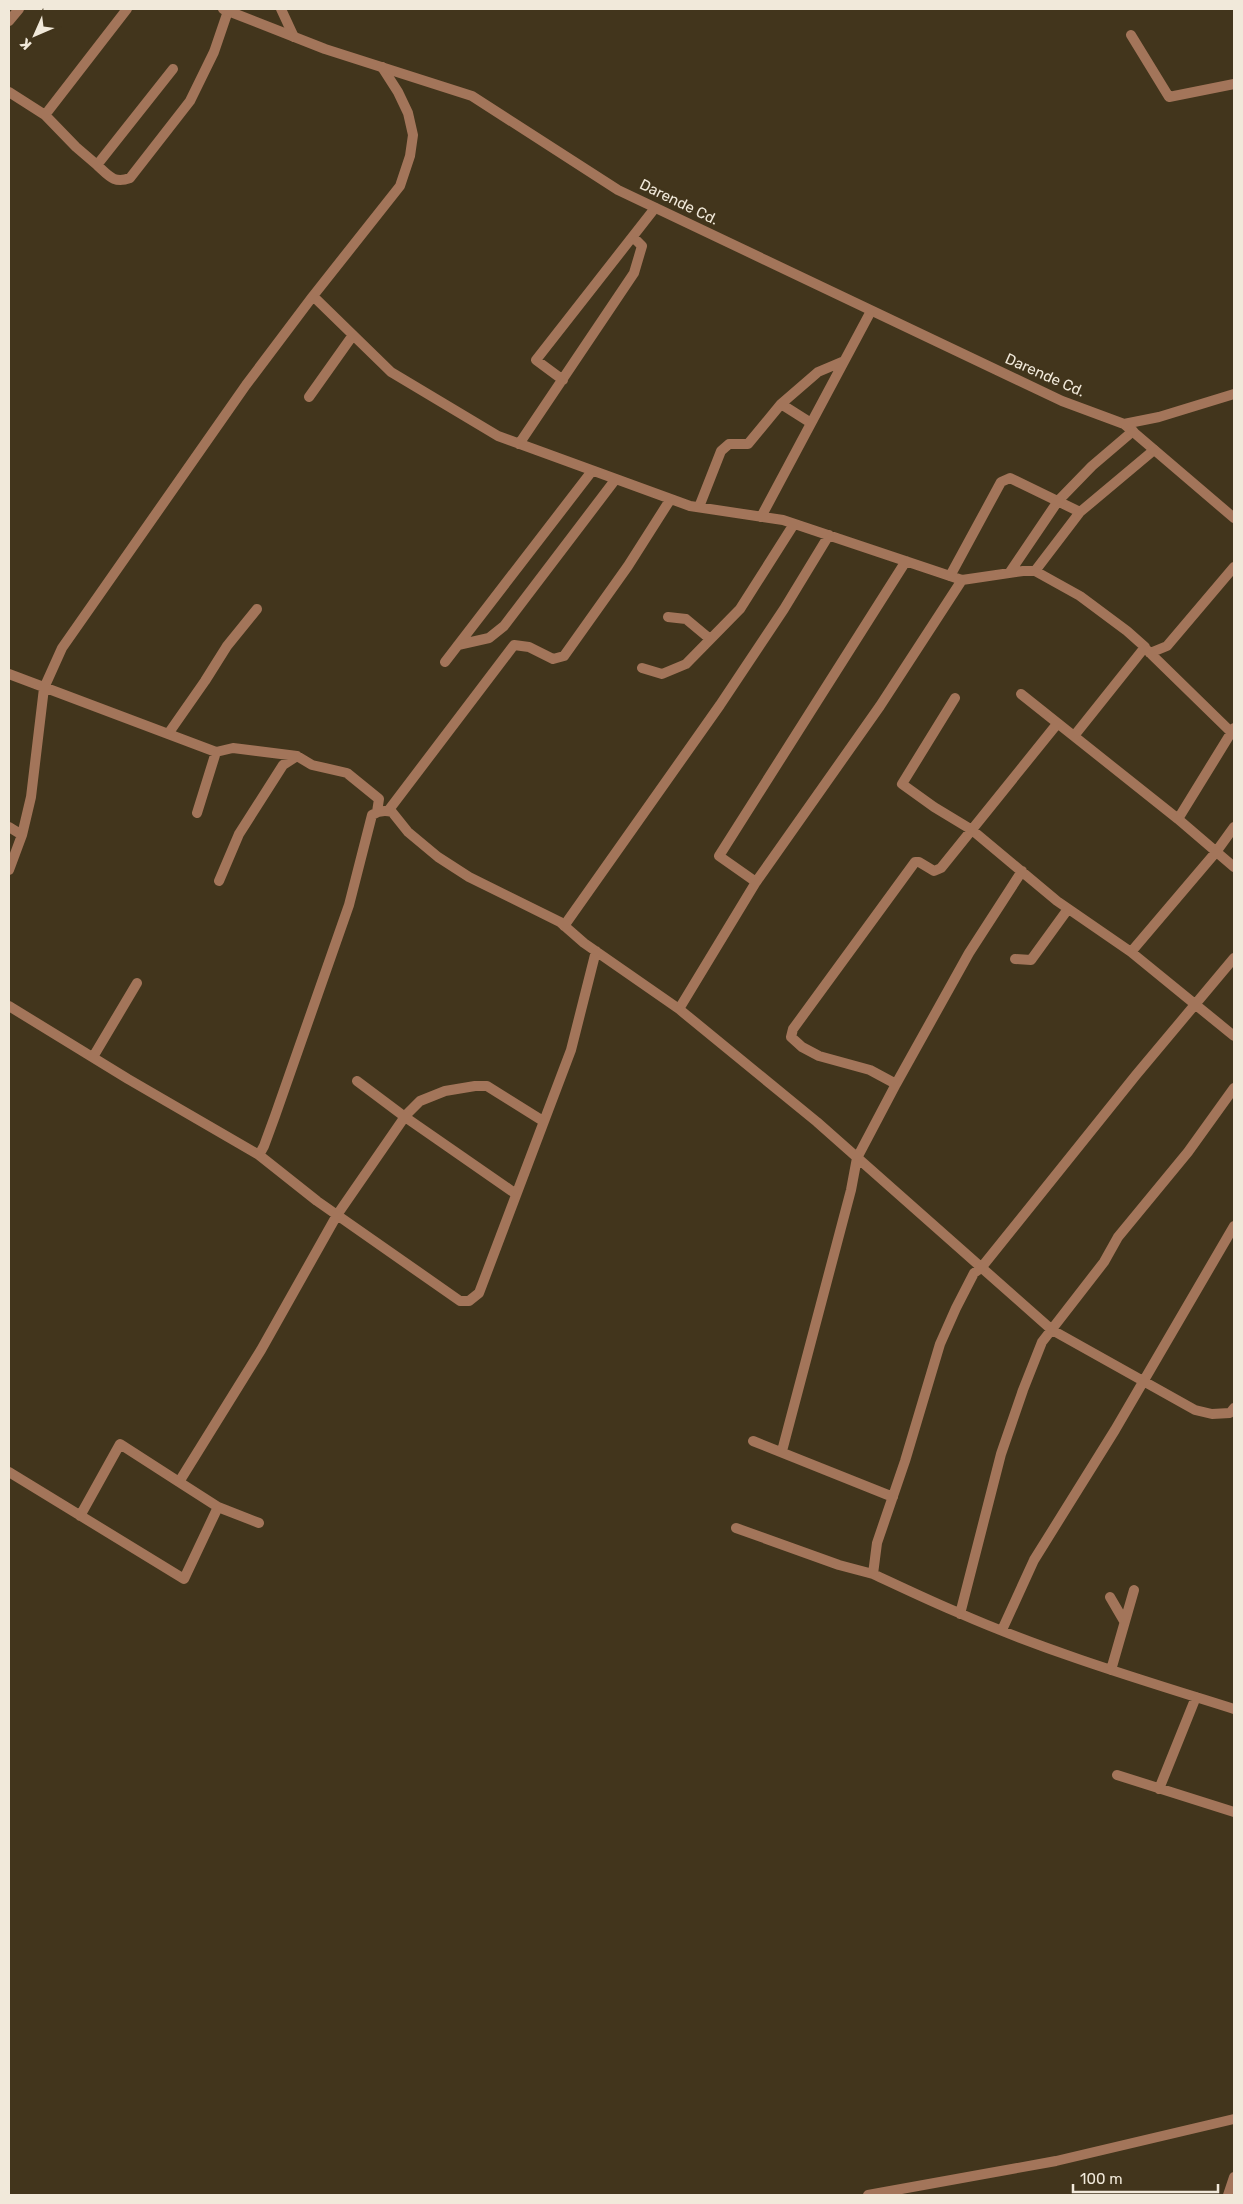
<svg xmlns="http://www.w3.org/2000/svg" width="1243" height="2204" font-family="Rubik,sans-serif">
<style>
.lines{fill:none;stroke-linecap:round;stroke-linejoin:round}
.minor{stroke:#a3755a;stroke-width:10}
.tertiary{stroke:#a3755a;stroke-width:10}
.labels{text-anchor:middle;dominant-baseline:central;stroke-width:4.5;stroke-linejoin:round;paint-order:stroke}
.street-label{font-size:15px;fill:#f1e9da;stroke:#42351c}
</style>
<rect width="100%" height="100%" fill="#42351c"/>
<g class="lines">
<path class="minor" d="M281 9 294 37
M9 21 19 9
M1131 35 1169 97 1234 84
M9 92 45 115 76 147 97 165 173 69
M45 115 127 9
M97 165C109 176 114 184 130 178L190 101 214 52 228 11
M313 296 391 372 498 436 690 506 783 520 962 580 1023 571H1035L1080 596 1127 631 1145 647 1074 736
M563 380 536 360 655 208
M309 397 353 335
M781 404 818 372 844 361
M519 444 634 273 642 246 633 237
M699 507 721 451 729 444H748L781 404 811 423
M761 517 871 311
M1035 571 1080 512 1154 450
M1010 572 1058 501 1092 466 1133 431
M950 576 1001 482 1010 478 1080 512
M668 617 686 619 710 639
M458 645 489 638 504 626 615 480
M1147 650 1231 732
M1150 653 1167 646 1234 567
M445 662 592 471
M642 668 662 674 686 664 740 609 794 524
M9 674 216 752 233 748 297 756 312 765 347 773 379 799 377 812
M1021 694 1178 819 1234 867
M955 698 902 784 934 807 972 830 1057 901 1131 952 1234 1036
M168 734 205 681 227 646 257 609
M388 811 514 645 529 647 553 659 564 656 628 566 670 500
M197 813 216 752
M1178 819 1234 728
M9 827 22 835
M9 870 22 835 31 797 44 688 62 648 246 385 313 296 400 186 410 156 413 135 408 113 398 92 382 67
M219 881 239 834 283 765 297 756
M756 882 719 856 906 561
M564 926 720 705 784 609 829 535
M1131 952 1216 852 1234 827
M1234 958 1136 1075 981 1268 974 1273 956 1308 940 1344 905 1461 877 1543 873 1574C901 1587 930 1601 959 1613 1048 1652 1142 1680 1234 1709
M1015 959 1031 960 1068 909
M9 1006 128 1079 259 1155 317 1201 460 1301H469L479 1293 571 1050 596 951
M679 1009 756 882 880 706 962 580
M93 1057 137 983
M357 1081 405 1117 516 1194
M896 1084 870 1070 819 1056 802 1047 791 1037 793 1029 915 862H919L934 871 941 868 1057 724
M259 1155 264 1146 275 1116 349 905 372 815C378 811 385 810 392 812L408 832 438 857 469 877 560 922 584 943 679 1009 817 1122 1052 1330 1195 1410 1212 1414 1230 1413 1234 1408
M753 1441 893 1497
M782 1451 851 1190 857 1158 896 1084 969 953 1022 871
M9 1472 184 1579 218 1507
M179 1482 218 1507 259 1523
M80 1516 120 1444 179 1482 261 1350 337 1215 406 1115 420 1101 445 1091 475 1086H487L543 1121
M736 1528 839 1565 873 1574
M1110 1597 1124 1621
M960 1614 1001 1454 1023 1390 1042 1342 1104 1262 1118 1237 1188 1152 1234 1088
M1002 1630 1034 1560 1115 1430 1234 1226
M1111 1670 1134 1590
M1117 1775 1234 1812
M1159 1789 1196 1697
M868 2195 1056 2161 1234 2119"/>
<path class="tertiary" d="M223 9 325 49 472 96 618 190 1062 401 1124 424 1234 518
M1124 424 1159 417 1234 394
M1228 2195 1234 2177"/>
</g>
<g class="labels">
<g class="street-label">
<text transform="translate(679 202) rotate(26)">Darende Cd.</text>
<text transform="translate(1045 375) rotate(24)">Darende Cd.</text>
</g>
</g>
<rect width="1243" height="2204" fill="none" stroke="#f1e9da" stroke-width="20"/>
<g transform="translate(35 35) rotate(225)" stroke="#42351c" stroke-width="4" paint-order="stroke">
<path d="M0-4L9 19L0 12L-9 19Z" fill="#f1e9da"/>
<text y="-8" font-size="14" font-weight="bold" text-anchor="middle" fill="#f1e9da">K</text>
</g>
<path d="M1073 2184v8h145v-8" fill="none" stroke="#f1e9da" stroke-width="2.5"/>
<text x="1080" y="2184" font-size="15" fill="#f1e9da" stroke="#42351c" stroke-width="4" paint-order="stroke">100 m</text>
</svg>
